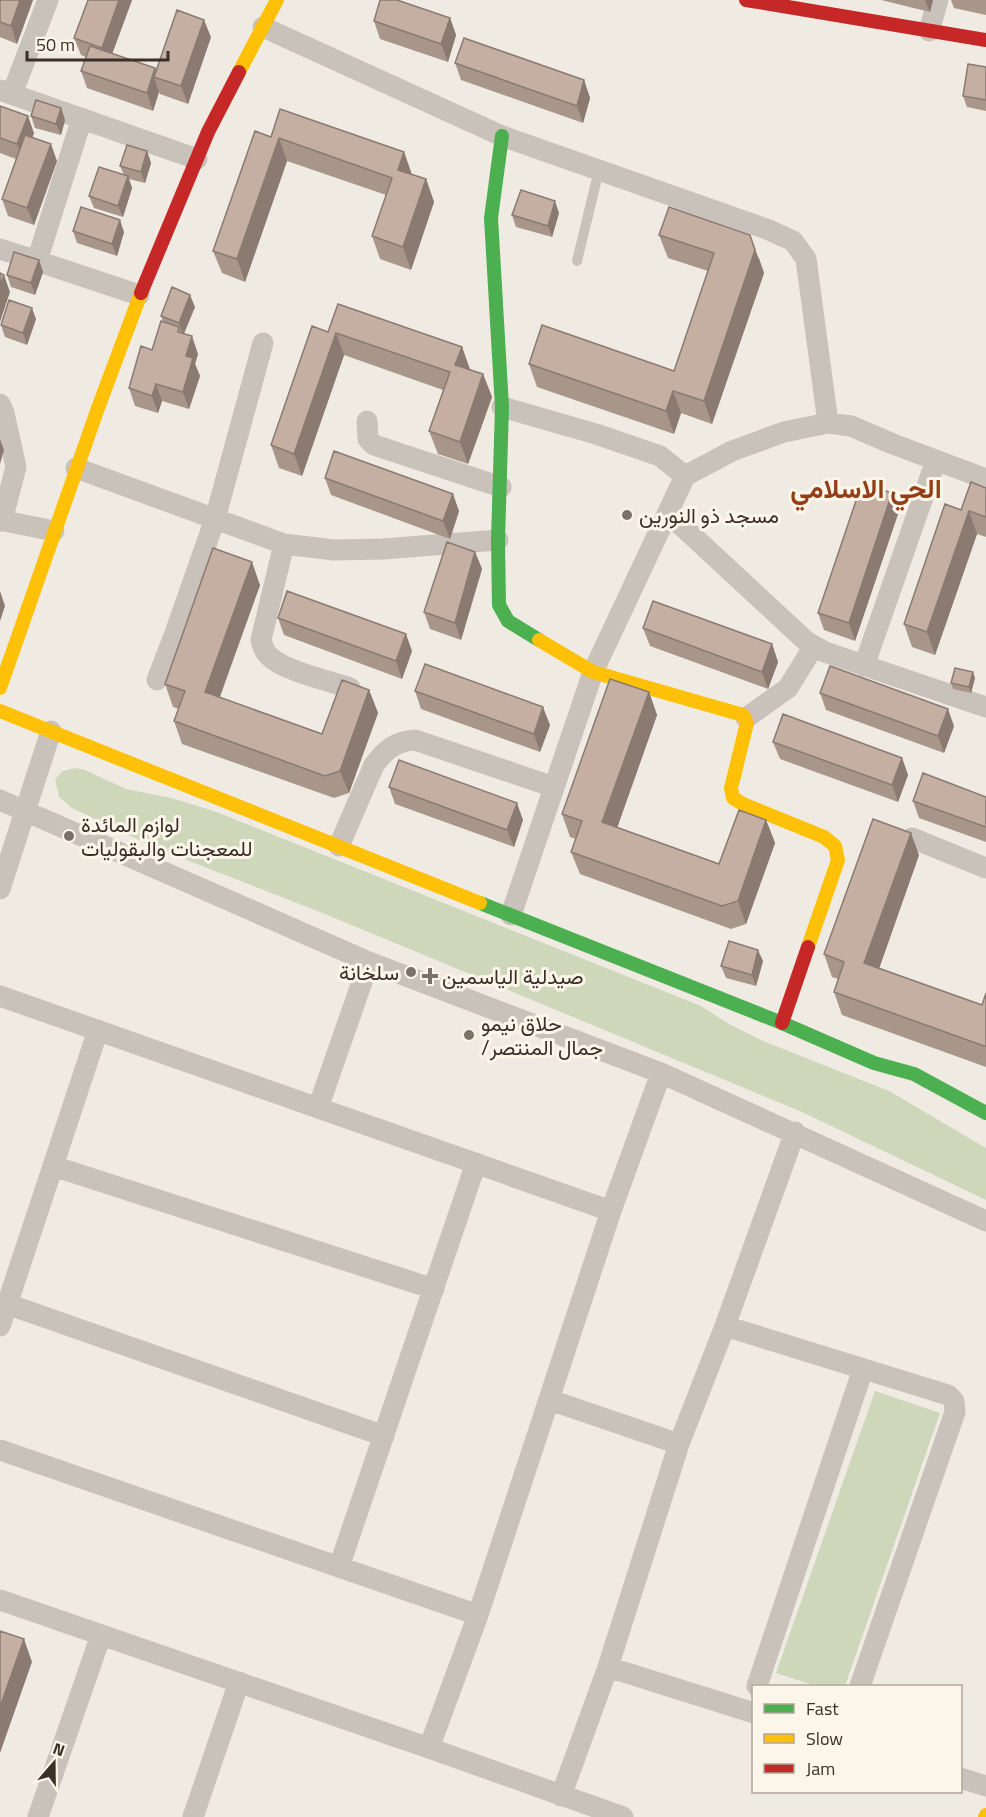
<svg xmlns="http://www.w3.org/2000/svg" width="986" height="1817" font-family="'Titillium Web',Vazirmatn,sans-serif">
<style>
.green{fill:#cfd7bb}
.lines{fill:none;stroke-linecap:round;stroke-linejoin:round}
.lane{stroke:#c9c2bb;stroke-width:10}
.street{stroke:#c9c2bb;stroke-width:21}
.fast{stroke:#4caf50;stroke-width:14}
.slow{stroke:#ffc107;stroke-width:14}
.jam{stroke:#c62828;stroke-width:14}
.wall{fill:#a9968b}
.shaded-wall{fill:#8a7a71}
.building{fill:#c5afa2;stroke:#8a7a71;stroke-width:1.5}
.poi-dot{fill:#7a7169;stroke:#fcf5ea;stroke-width:2}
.labels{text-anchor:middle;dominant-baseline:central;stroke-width:6;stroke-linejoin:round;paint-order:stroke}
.poi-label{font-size:21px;fill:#3b2f28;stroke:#fcf5ea;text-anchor:start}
.district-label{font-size:27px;font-weight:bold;fill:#943e17;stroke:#fcf5ea}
</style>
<rect width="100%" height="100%" fill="#efebe3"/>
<path class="green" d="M75 768 85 770 126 789 171 798 214 811 701 1006 729 1024 763 1041 889 1091 986 1148V1200L802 1112 320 912 158 849 72 808 59 797 55 779 63 771Z
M875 1391 940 1413 845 1686H816L776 1673Z"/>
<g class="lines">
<path class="lane" d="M577 261 599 170"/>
<path class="street" d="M263 27 502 136 769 230 793 241 806 259 828 423
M929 31 938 0
M0 90 197 159
M12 94 48 0
M82 118 37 261 139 295
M0 249 37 261
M0 404 4 413 16 467 2 521
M502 407 596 434 660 456 685 476
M367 421 368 439 374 445 501 487
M76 468 284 544 334 550 383 549 498 540
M668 513 807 642 825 652 986 707
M0 520 54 531
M284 544 261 640C263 647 264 652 270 657 285 671 329 681 350 688
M864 666 936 460
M157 680 175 633 215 519 263 343
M746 718 788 688 814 646
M0 800 369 962 661 1073 986 1221
M912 838 986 868
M339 846 374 765C385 750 396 741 415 740L554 787
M0 889 51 731
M511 915 593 672 685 476 732 451 784 432 828 423 851 426 893 444 986 479
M0 996 611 1211
M318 1108 369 962
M53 1166 434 1289
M7 1304 384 1436
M0 1326 98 1030
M725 1326 948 1395 954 1401 955 1412 860 1686
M550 1400 679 1444
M0 1450 478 1615
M339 1567 476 1163
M0 1600 429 1748 623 1817
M608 1667 754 1713
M757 1686 863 1369
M429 1748 478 1615 611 1211 661 1073
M960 1778 986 1786
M561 1796 608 1667 679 1444 725 1326 795 1132
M38 1817 101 1635
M193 1817 239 1682"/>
<path class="fast" d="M502 136 491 218 502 407 498 540 499 605 508 621 539 640
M480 903 782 1023 874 1063 914 1074 986 1113"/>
<path class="slow" d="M239 72 277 0
M539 640 593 672 743 715 747 723 731 788 733 798 743 804 824 837 835 846 838 860 808 947
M0 688 98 408 141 293
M0 711 480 903
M985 1817 986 1815"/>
<path class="jam" d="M746 0 986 40
M141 293 208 132 239 72
M782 1023 808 947"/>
</g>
<path class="wall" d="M0 0H33L17 44 0 37Z
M88 0H132L112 54 155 68 156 71 211 37 188 104 160 94 159 92 153 111 87 88 81 71 86 57 81 55 74 38Z
M881 0H933L930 12Z
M951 0H986V15L954 8Z
M450 18 456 35 448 62 380 39 374 21Z
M455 63 584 80 590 98 583 123 461 80Z
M986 67V111L967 107 963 96Z
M0 106 34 133 32 137 57 161 34 225 8 216 2 199 16 159 0 153Z
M61 108 65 120 61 135 35 128 31 116Z
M271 137 404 152 412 175 426 179 434 202 411 270 380 259 372 236 386 195 287 161 245 282 222 273 213 251Z
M147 151 151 163 145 183 129 179 132 188 123 217 94 208 89 196 124 175 120 166Z
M559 213 552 237 516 227 512 215Z
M73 231 124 232 117 256 77 243Z
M659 235 759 258 764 273 712 424 681 413 674 434 537 387 529 364 674 371 708 271 668 258Z
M39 260 43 272 35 295 11 287 7 275Z
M195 307 184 334 198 354 195 364 200 376 189 409 162 401 158 413 135 406 129 388 152 350 163 322 161 316Z
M36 319 27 345 5 337 1 325Z
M328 332 462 347 470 369 483 374 492 397 468 464 438 454 429 431 443 390 344 355 302 476 279 468 271 445Z
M325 478 459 511 450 539 331 495Z
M986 488V537L977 534 935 655 912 647 904 624 961 510Z
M899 511 855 641 824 630 818 613Z
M475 552 482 569 461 640 430 629 424 612Z
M260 585 220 697 322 734 369 690 378 713 349 793 334 798 182 744 174 721 179 709 173 707 165 684Z
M278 618 412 651 402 679 284 635Z
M643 628 772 644 778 662 768 689 650 646Z
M975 678 971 693 953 689 951 683Z
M415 691 550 725 540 752 421 709Z
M649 692 657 715 617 828 719 864 766 820 775 843 746 924 731 929 580 874 571 852 576 839 570 837 562 814Z
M820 693 954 726 944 753 826 710Z
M773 742 902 758 908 775 898 802 780 759Z
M389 787 523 820 514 847 395 804Z
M986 797V842L919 818 913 801Z
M919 855 879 968 982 1005 986 993V1067L842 1015 834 992 838 979 832 977 824 954Z
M763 961 756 986 726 978 721 966Z"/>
<path class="shaded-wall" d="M20 0H33L17 44 11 26Z
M119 0H132L108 65 102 48Z
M925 0H933L930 12Z
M450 18 456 35 448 62 441 44Z
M204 20 211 37 188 104 181 86Z
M155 68 159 78 154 77 159 92 153 111 147 93Z
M584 80 590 98 583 123 577 106Z
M61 108 65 120 61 135 56 124Z
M28 116 34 133 24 162 17 144Z
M279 138 287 161 245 282 237 259Z
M51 144 57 161 34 225 27 208Z
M147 151 151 163 145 183 141 172Z
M404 152 412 175 398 170Z
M128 176 132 188 123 217 118 206Z
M426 179 434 202 411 270 403 247Z
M555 201 559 213 552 237 548 226Z
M120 220 124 232 117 256 112 244Z
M750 235 764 273 712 424 704 401Z
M39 260 43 272 35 295 31 283Z
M4 275 10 292 0 322V286Z
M190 295 195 307 183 335 179 323Z
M32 308 36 319 27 345 23 333Z
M336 333 344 355 302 476 294 454Z
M192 336 198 354 195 364 200 376 189 409 183 392 186 356Z
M462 347 470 370 455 365Z
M483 374 492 397 468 464 460 442Z
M156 384 162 401 158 413 152 396Z
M673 391 681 413 674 434 666 411Z
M0 439 4 450 0 464Z
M892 493 899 511 855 641 849 623Z
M453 494 459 511 450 539 443 521Z
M969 511 977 534 935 655 927 632Z
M475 552 482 569 461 640 455 623Z
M252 562 260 585 213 715 205 692Z
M0 591 5 606 0 621Z
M406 634 412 651 402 679 396 661Z
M772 644 778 662 768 689 762 672Z
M973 672 975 678 971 693 969 687Z
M369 690 378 713 349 793 340 771Z
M649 692 657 715 611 845 602 822Z
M543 707 550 725 540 752 534 734Z
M948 709 954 726 944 753 938 736Z
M902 758 908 775 898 802 892 785Z
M517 803 523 820 514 847 507 830Z
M766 820 775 843 746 924 738 901Z
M911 833 919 855 873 986 864 963Z
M758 950 763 961 756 986 752 975Z
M24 1639 32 1662 0 1753V1707Z"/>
<path class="building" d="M0 0H20L11 26 0 22Z
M88 0H119L102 48 74 38Z
M380 0H397L450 18 441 44 374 21Z
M177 10 204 20 181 86 154 77Z
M464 38 584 80 577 106 455 63Z
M90 46 155 68 147 93 81 71Z
M968 64 986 67V100L963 96Z
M36 100 61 108 56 124 31 116Z
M0 106 28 116 17 144 0 138Z
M280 109 404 152 398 170 426 179 403 247 372 236 392 178 279 138 237 259 213 251 255 131 271 137Z
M25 135 51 144 27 208 2 199Z
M127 145 147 151 141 172 120 166Z
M99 167 128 176 118 206 89 196Z
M521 190 555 201 548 226 512 215Z
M81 207 120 220 112 244 73 231Z
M669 207 750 235 755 250 704 401 673 391 666 411 529 364 542 325 674 371 714 253 659 235Z
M14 252 39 260 31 283 7 275Z
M0 273 4 275 0 286Z
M172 287 190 295 179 323 161 316Z
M9 300 32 308 23 333 1 325Z
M338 304 462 347 455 365 483 374 460 442 429 431 450 372 336 333 294 454 271 445 312 326 328 332Z
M161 321 179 327 178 332 192 336 186 356 193 358 183 392 156 384 152 396 129 388 141 346 152 350Z
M334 451 453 494 443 521 325 478Z
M971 482 986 488V517L969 511 927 632 904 624 945 504 961 510Z
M862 483 892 493 849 623 818 613Z
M447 542 475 552 455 623 424 612Z
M213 548 252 562 205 692 322 734 342 680 369 690 340 771 325 776 174 721 185 691 165 684Z
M287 591 406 634 396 661 278 618Z
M653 601 772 644 762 672 643 628Z
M425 664 543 707 534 734 415 691Z
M830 666 948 709 938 736 820 693Z
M955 668 973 672 969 687 951 683Z
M610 679 649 692 602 822 719 864 739 810 766 820 738 901 722 906 571 852 582 821 562 814Z
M783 714 902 758 892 785 773 742Z
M399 760 517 803 507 830 389 787Z
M923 773 986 797V827L913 801Z
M873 819 911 833 864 963 982 1005 986 993V1046H984L834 992 844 962 824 954Z
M729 941 758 950 752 975 721 966Z
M0 1631 24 1639 0 1707Z"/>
<g class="poi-dot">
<circle cx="627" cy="515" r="6"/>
<circle cx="69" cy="836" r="6"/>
<circle cx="411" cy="972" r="6"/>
<path d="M427 967h6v6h6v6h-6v6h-6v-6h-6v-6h6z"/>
<circle cx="469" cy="1035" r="6"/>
</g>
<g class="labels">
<g class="poi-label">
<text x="639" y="515">مسجد ذو النورين</text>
<text x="81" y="824">لوازم المائدة<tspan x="81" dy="24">للمعجنات والبقوليات</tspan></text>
<text x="399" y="972" text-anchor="end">سلخانة</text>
<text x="442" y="976">صيدلية الياسمين</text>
<text x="481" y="1023">حلاق نيمو<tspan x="481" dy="24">/جمال المنتصر</tspan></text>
</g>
<g class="district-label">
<text x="866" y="487">الحي الاسلامي</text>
</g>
</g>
<rect x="752" y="1685" width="210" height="108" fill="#fcf5ea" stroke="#afa69c" stroke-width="1.5"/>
<rect x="764" y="1704" width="30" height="9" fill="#4caf50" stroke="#afa69c" stroke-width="1.5"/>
<text x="806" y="1715" font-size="18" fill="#3b2f28">Fast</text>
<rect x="764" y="1734" width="30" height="9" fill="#ffc107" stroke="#afa69c" stroke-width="1.5"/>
<text x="806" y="1745" font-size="18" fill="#3b2f28">Slow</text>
<rect x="764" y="1764" width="30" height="9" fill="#c62828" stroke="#afa69c" stroke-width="1.5"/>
<text x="806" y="1775" font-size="18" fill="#3b2f28">Jam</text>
<g transform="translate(54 1763) rotate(20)" stroke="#fcf5ea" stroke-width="4.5" paint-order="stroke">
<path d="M0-4.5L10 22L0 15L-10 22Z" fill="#3b2f28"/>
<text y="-9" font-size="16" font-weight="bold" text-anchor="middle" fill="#3b2f28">N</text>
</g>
<path d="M27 51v9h141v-9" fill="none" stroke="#3b2f28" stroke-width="3"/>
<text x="36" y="51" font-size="18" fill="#3b2f28" stroke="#fcf5ea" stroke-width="4.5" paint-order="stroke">50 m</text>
</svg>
